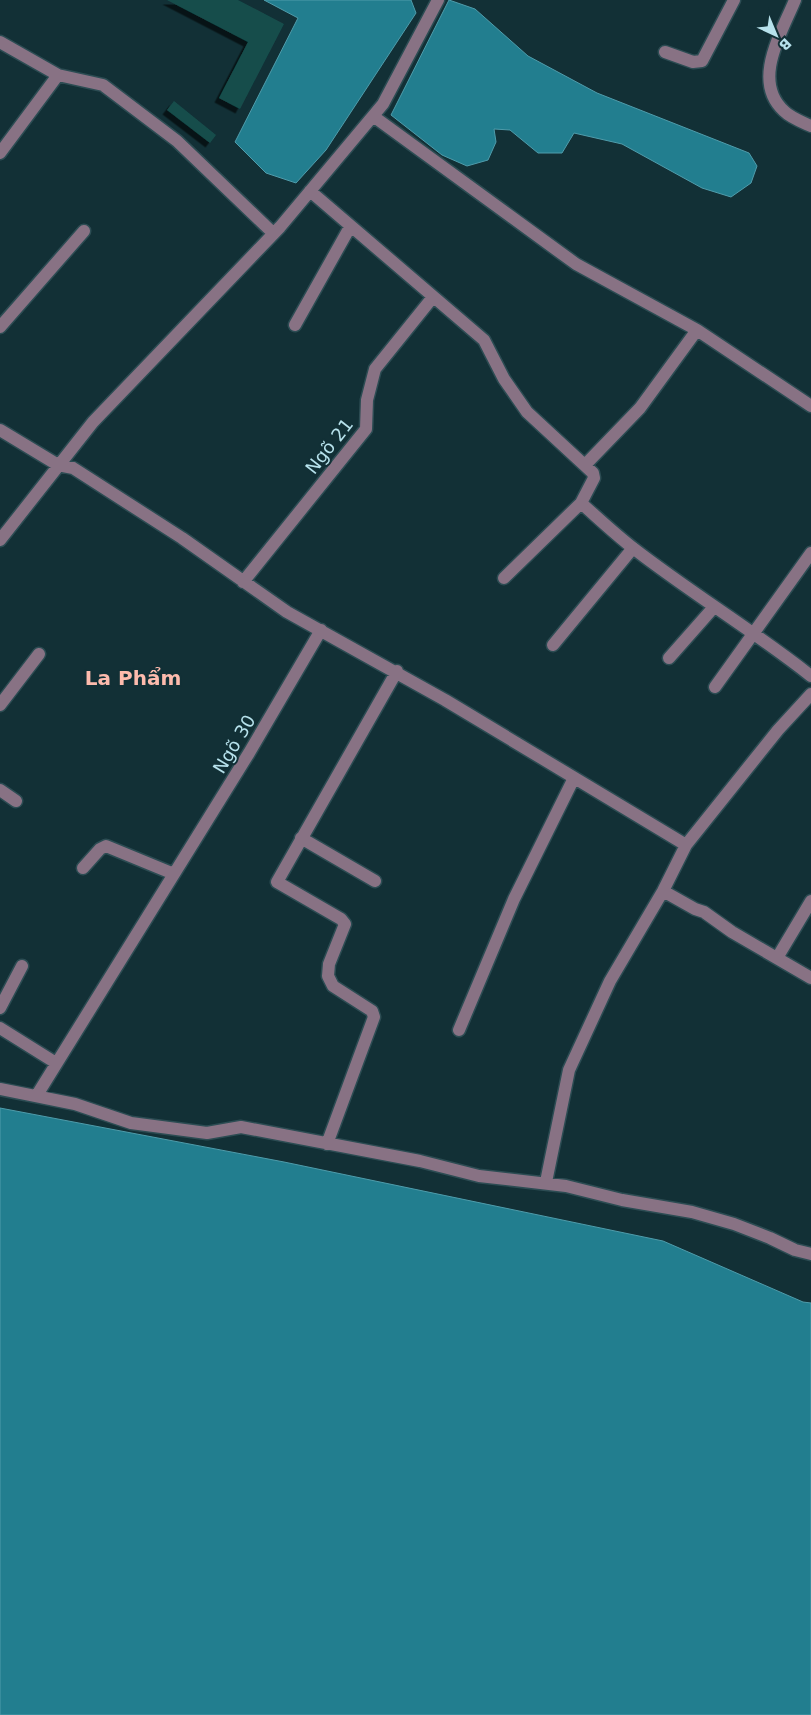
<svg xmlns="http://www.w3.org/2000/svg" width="811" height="1715" font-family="'DejaVu Sans',sans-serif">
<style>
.water{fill:#227e8f;stroke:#4f9cab}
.building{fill:#164d4b;filter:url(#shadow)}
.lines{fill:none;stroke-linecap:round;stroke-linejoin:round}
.minor-casing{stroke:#2c4c53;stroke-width:15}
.minor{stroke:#887284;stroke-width:12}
.labels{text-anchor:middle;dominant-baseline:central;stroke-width:4;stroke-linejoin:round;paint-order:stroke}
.street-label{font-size:18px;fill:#b7e2ec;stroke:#123036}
.quarter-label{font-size:20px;font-weight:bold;fill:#fdbbad;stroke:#123036}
</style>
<defs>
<filter id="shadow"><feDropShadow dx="-4.5" dy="4.5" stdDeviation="0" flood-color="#0009"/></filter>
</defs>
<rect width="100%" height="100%" fill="#123036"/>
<path class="water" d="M264 0H411L416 13 326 150 296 183 266 173 235 142 298 18Z
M449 0 475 9 528 56 597 93 749 153 757 166 751 183 731 197 702 188 622 144 574 133 562 153H538L510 130 494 129 496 142 488 160 467 166 442 155 391 115Z
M0 1108 284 1162 663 1241 803 1302 811 1303V1715H0Z"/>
<path class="building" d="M167 0H238L284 24 240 109 219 98 248 42Z
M174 101 216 135 210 143 167 110Z"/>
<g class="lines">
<g class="minor-casing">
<path id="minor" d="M795 0C782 32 751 81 784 111 791 118 802 122 811 126
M0 42 58 75 103 85 177 141 273 233
M665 52 693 62 702 61 734 0
M373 116 576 264 697 330 811 406
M0 153 58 75
M310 191 484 340 504 379 527 412 593 473 594 478 581 503C598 518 615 534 633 548 691 593 754 631 811 676
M295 325 350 227
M0 327 84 231
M0 430 58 465 73 468 182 538 287 612 445 700 686 845
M585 465 640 408 697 330
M0 540 93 422 280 227 383 104 438 0
M504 578 581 503
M243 582 366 429 367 400 375 369 433 297
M553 645 633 548
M669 658 714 607
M715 687 811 553
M0 705 39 654
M0 790 16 801
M301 838 375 881
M83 868 100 849 106 846 174 874
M663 891 695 909 704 912 732 932 811 978
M777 958 811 901
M0 1008 22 966
M0 1028 56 1063
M459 1030 514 899 574 778
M0 1089 75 1104 131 1123 207 1133 241 1127 420 1161 479 1176 566 1186 622 1200 692 1212 734 1224 770 1238 795 1250 811 1254
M37 1095 249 753 321 630
M327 1144 374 1017 372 1011 333 986 328 976 329 964 345 924 341 919 277 882 397 671
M546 1182 569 1070 610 981 663 891 686 845 778 730 811 694"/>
</g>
<use href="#minor" class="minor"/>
</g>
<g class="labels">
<g class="street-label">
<text transform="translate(329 446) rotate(-52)">Ngõ 21</text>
<text transform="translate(234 744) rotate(-59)">Ngõ 30</text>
</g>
<g class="quarter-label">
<text x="133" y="678">La Phẩm</text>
</g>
</g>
<g transform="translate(776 35) rotate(136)" stroke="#123036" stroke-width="4" paint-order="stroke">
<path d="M0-4L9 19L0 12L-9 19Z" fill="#b7e2ec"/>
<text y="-8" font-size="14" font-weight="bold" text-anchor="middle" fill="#b7e2ec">B</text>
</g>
</svg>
